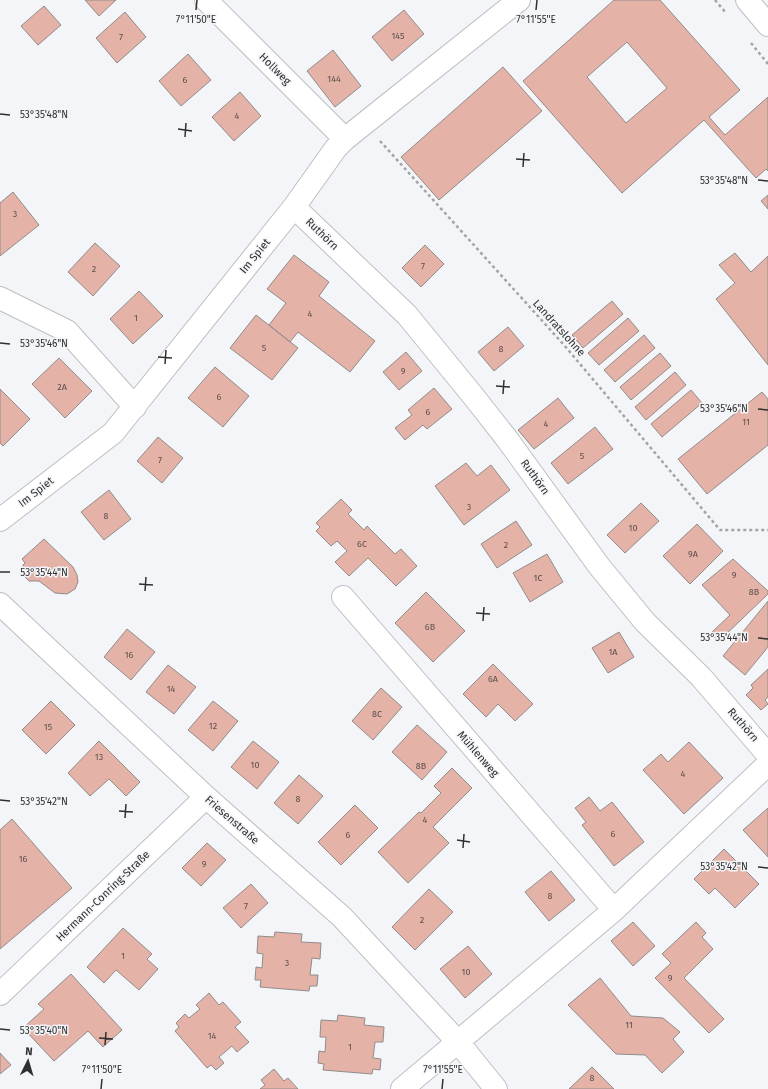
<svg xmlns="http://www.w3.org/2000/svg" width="768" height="1089" font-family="'Fira Sans',sans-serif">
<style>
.building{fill:#e4b2a7;stroke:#908c8b;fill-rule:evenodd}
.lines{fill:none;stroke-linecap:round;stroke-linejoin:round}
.street-casing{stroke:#bebfc2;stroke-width:24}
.secondary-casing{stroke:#bebfc2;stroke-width:24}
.path{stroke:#a3a4a7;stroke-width:2.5;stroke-dasharray:3 3;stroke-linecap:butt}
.street{stroke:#fff;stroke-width:22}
.secondary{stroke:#fff;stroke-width:22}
.ticks{fill:none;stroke:#2f3031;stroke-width:1.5}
.labels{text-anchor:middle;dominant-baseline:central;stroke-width:3;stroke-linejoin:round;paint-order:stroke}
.number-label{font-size:9px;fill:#5c504e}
.street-label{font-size:11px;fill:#2f3031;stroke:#f4f5f8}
.ticks-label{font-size:10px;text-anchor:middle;fill:#2f3031;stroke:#f4f5f8;stroke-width:3;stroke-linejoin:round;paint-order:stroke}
</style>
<rect width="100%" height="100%" fill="#f4f5f8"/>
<path class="building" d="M85 0H116L99 16Z
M614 0H660L740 90 709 117 725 135 768 97V171L766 169 756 178 704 120 622 193 523 81ZM627 42 667 88 626 123 587 77Z
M44 6 61 25 38 45 21 26Z
M404 10 424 34 392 61 372 37Z
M125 12 146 37 117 63 96 38Z
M333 50 361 86 335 107 307 71Z
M188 54 211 80 181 106 159 81Z
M503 67 542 111 439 200 401 157Z
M240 92 261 116 234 141 212 117Z
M13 192 39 225 0 256V203Z
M768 195V209L761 201Z
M95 243 120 266 93 296 68 272Z
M425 245 444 264 421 287 402 268Z
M735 253 751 272 768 256V365L716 299 735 283 719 265Z
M294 255 329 282 319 296 375 341 350 372 298 332 290 342 269 325 286 303 267 289Z
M139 291 163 316 133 344 110 319Z
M612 301 623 314 583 348 572 335Z
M256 315 298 348 272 380 230 348Z
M628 318 639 331 599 365 588 353Z
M508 327 524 346 494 371 478 352Z
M644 335 655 348 615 382 604 370Z
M406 352 422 371 399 390 383 372Z
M660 353 671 366 631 400 620 387Z
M59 358 92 391 65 418 32 384Z
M215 367 249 396 223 427 188 398Z
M675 372 686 385 646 420 635 407Z
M434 388 452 409 427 429 423 425 405 440 395 428 412 415 408 410Z
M0 389 30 419 3 446 0 443Z
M691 390 702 403 662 437 651 424Z
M762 392 768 399V445L707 494 678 459Z
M558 398 574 418 534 449 518 430Z
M595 427 613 449 568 484 551 463Z
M158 437 183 458 162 483 137 461Z
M466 463 477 476 491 465 510 490 464 525 435 486Z
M109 490 131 519 104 540 81 512Z
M341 499 352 510 348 514 364 530 367 526 395 554 401 549 417 566 396 586 368 558 349 576 335 562 347 551 337 541 331 546 316 531 320 527 316 523Z
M641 503 659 521 625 553 607 535Z
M516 521 532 545 497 568 481 544Z
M697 524 723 551 690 584 663 556Z
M44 539 73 567 77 575 78 582 75 589 67 594 55 593 39 581H29L22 574 23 565 25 563 22 559Z
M547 554 563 582 530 602 513 573Z
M733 559 768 591V594L719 641 710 634 730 615 702 585Z
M426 592 465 631 433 662 395 623Z
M768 601V647L745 675 723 656Z
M127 629 155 652 131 680 104 657Z
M619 632 634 657 608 673 592 648Z
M493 664 533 704 515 721 498 704 486 717 463 694Z
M168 665 196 687 174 714 146 692Z
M768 669V697L765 700 768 704 761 710 746 695 753 688 751 685Z
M381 688 402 707 373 740 352 721Z
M51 701 75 725 46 754 22 730Z
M213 701 238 721 213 751 188 730Z
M417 725 447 752 422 780 392 752Z
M99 741 140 782 126 796 109 779 90 796 68 773Z
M253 741 279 762 257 789 231 767Z
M689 742 723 778 684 814 643 770 661 754 668 762Z
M452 768 472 788 433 827 449 843 408 883 378 852 419 812 421 813 441 793 434 786Z
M299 775 323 796 298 824 274 803Z
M589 797 600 811 612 802 644 842 614 866 582 825 586 822 575 808Z
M355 805 378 828 341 865 318 842Z
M768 808V857L743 830Z
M12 819 72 888 0 949V830Z
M207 843 226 860 201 886 182 868Z
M724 849 759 884 735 908 715 888 709 894 694 879Z
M551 871 575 900 549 921 525 892Z
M251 884 268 903 241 928 223 908Z
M429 889 453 912 415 950 392 927Z
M633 922 655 946 633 966 611 941Z
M696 922 706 933 702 937 713 949 684 978 724 1019 709 1033 655 978 671 963 662 954Z
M123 928 152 954 147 959 158 969 139 990 116 970 104 983 87 967Z
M275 932 302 934 301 942 321 943 320 959 312 958 310 975H318L317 986H310L309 991 260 987 261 980H255L256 967 262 968 263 954 257 953 258 936 274 937Z
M468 946 492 974 465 998 440 969Z
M71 974 122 1030 103 1047 88 1031 54 1061 23 1028 44 1009 38 1004Z
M600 978 631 1016 663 1018 680 1032 673 1039 684 1052 662 1073 645 1055 616 1054 568 1005Z
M209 993 219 1005 223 1002 241 1022 235 1027 249 1042 237 1052 232 1046 219 1057 224 1063 216 1070 211 1065 207 1068 175 1031 179 1027 176 1023 185 1014 189 1018 200 1009 196 1005Z
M338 1015 365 1018 364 1025 384 1027 383 1042H375L373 1058 381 1059 380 1070 373 1069 372 1074 323 1070 324 1064 318 1063 319 1051 325 1052 326 1037H320L321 1020 337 1021Z
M0 1053 11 1065 0 1074Z
M592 1067 614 1089H569Z
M274 1069 284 1081 288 1078 298 1089H260L265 1085 261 1080Z"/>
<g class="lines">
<g class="street-casing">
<path id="street" d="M206 0 345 139
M294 207 407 315 474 397 507 439 599 566 645 622 701 677 768 755
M0 298 67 331 135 407
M0 520 113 433 294 207 336 148 345 139 519 0
M343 597 614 910
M0 604 206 797 342 917 458 1042 496 1089
M0 994 206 797
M402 1089 614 910 768 764"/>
</g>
<g class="secondary-casing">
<path id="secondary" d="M747 0 768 25"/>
</g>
<path class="path" d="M715 0 726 13
M751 43 768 64
M380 141 564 345 720 530H768"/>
<use href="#street" class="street"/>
<use href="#secondary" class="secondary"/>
</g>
<path class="ticks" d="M196 10 197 0M536 10 537 0M0 114 10 115M178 129 192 131M185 137 186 123M516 159 530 160M523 167 524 153M758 180 768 181M0 343 10 344M158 357 172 358M165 364 166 350M496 386 510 387M503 394 504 380M758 409 768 410M0 572H10M139 584 153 585M145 591 146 577M476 613 490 614M483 621 484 607M758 638 768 639M0 800 10 801M119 811 133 812M125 818 126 804M457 840 470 842M463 848 464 834M758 867 768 868M0 1029 10 1030M99 1038 113 1039M105 1045 106 1032M101 1089 102 1079M442 1089 443 1079"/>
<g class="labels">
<g class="number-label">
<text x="398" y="36">145</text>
<text x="121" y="37">7</text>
<text x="334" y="79">144</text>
<text x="185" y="80">6</text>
<text x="237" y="116">4</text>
<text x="15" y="214">3</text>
<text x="423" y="266">7</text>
<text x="94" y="269">2</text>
<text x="310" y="314">4</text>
<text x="136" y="318">1</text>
<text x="264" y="348">5</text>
<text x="501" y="349">8</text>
<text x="403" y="371">9</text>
<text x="62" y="387">2A</text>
<text x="219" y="397">6</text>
<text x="428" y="412">6</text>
<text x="746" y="422">11</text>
<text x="546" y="424">4</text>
<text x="582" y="456">5</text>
<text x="160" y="460">7</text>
<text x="469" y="507">3</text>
<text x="106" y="516">8</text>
<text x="633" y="528">10</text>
<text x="362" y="544">6C</text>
<text x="506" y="545">2</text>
<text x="693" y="554">9A</text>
<text x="734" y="575">9</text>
<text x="538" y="578">1C</text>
<text x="754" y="592">8B</text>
<text x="430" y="627">6B</text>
<text x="613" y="652">1A</text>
<text x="129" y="655">16</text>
<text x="493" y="679">6A</text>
<text x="171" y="689">14</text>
<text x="377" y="714">8C</text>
<text x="213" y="726">12</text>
<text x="48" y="727">15</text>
<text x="99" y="757">13</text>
<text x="255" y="765">10</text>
<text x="421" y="766">8B</text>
<text x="683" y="774">4</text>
<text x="298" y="799">8</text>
<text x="425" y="820">4</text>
<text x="613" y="834">6</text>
<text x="348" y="835">6</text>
<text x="23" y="859">16</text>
<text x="204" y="864">9</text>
<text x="550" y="896">8</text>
<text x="246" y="906">7</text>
<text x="422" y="920">2</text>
<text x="123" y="956">1</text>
<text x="287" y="963">3</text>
<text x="466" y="972">10</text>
<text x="670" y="978">9</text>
<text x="629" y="1025">11</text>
<text x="212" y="1036">14</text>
<text x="350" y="1047">1</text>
<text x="592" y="1078">8</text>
</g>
<g class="street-label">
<text transform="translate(275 69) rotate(45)">Hollweg</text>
<text transform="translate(322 234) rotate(44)">Ruthörn</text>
<text transform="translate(255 256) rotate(-51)">Im Spiet</text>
<text transform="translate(559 328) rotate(48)">Landratslohne</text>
<text transform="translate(535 477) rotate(54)">Ruthörn</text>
<text transform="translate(36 492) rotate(-38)">Im Spiet</text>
<text transform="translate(743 725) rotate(49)">Ruthörn</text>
<text transform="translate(478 754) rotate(49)">Mühlenweg</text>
<text transform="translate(232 820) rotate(41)">Friesenstraße</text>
<text transform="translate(103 896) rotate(-44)">Hermann-Conring-Straße</text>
</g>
</g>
<g class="ticks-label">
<text x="196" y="23">7°11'50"E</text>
<text x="536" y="23">7°11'55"E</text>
<text x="44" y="118">53°35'48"N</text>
<text x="724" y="184">53°35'48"N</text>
<text x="44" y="347">53°35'46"N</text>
<text x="724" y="412">53°35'46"N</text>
<text x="44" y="576">53°35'44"N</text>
<text x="724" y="641">53°35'44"N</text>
<text x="44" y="805">53°35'42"N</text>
<text x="724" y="870">53°35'42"N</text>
<text x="44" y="1034">53°35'40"N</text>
<text x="102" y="1073">7°11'50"E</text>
<text x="443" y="1073">7°11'55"E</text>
</g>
<g transform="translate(28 1061) rotate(5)" stroke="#f4f5f8" stroke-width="3" paint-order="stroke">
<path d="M0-3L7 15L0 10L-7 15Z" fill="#2f3031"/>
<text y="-6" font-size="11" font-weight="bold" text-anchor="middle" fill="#2f3031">N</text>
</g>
</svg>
